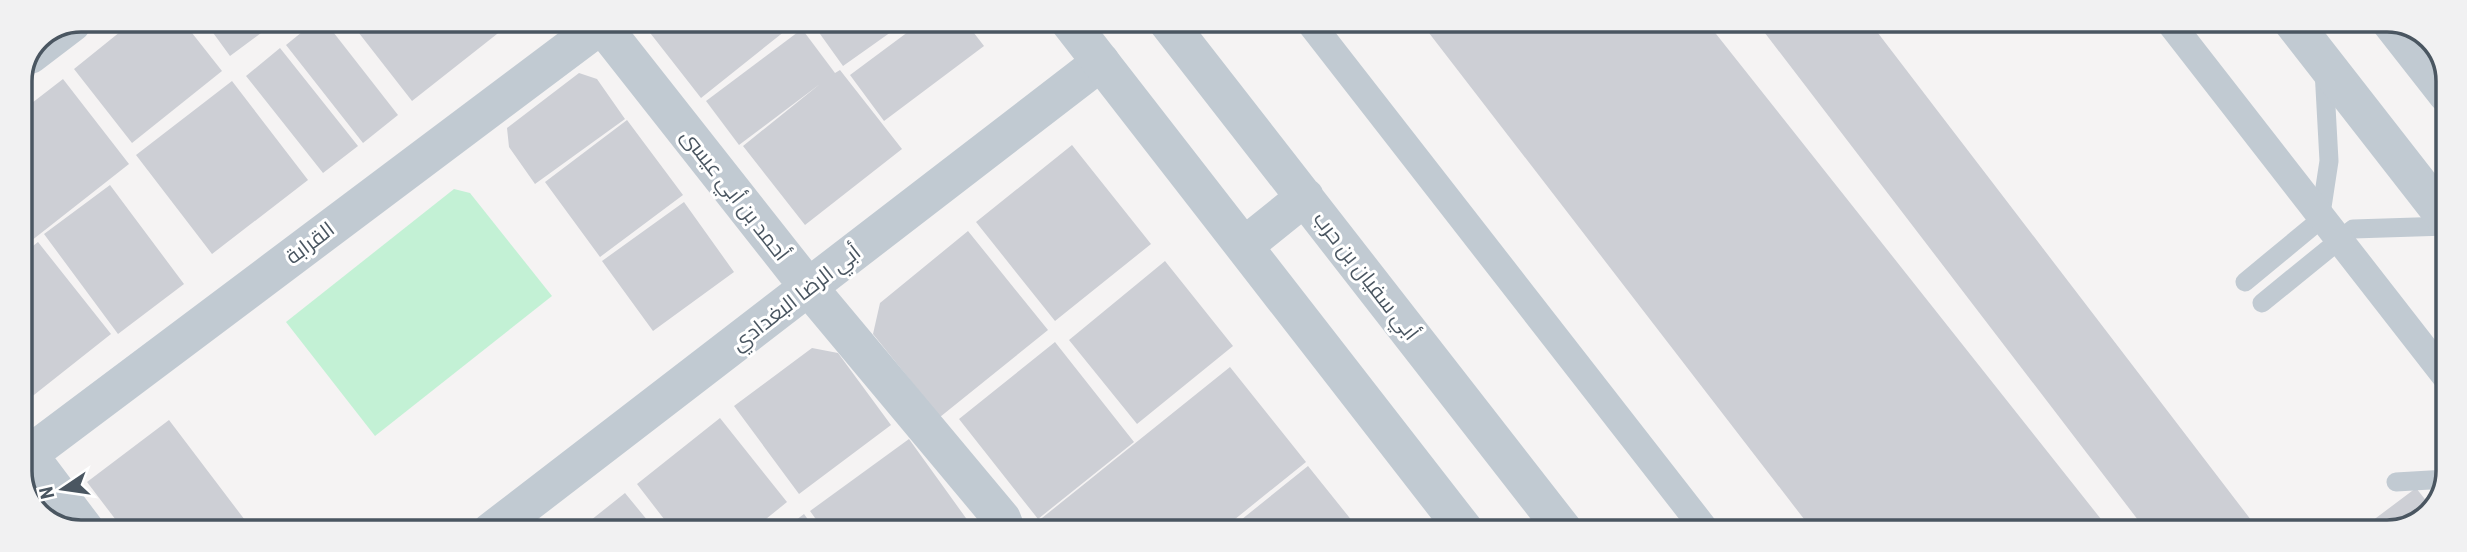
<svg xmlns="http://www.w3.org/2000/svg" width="2467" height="552" font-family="'Roboto Condensed',Cairo,sans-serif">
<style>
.green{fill:#c3f1d5}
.building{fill:#cdcfd5}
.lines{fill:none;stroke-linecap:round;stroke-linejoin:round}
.service{stroke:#c1cad2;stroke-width:19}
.pedestrian{stroke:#c1cad2;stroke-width:28}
.minor{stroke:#c1cad2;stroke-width:38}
.tertiary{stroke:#c1cad2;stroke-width:38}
.labels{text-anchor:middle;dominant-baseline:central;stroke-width:6;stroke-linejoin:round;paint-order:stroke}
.street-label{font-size:21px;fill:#4a5661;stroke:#fff}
.rim{fill:none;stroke:#4a5661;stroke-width:3.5}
</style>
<rect width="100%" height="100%" fill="#f5f3f3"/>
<path class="green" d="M454 189 470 193 552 296 375 436 286 322Z"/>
<path class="building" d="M136 19H181L222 71 132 143 74 69Z
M203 19H280L230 56Z
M318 19H323L398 115 363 143 286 45Z
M348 19H516L412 101Z
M640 20H793L795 23 701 98Z
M810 20H908L843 66Z
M924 20H964L984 46 884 121 850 75Z
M1419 20H1705L2112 533 1814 532Z
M1755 20H1868L2261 533H2148Z
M802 29 835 73 840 70 902 149 805 225 743 146 820 84 739 145 706 101Z
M280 48 358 146 323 173 246 76Z
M579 73 597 79 625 119 535 184 509 147 507 128Z
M63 79 129 164 31 241 19 227V113Z
M232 81 308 180 212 254 136 155Z
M627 120 683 195 600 257 545 182Z
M1072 145 1151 244 1055 321 976 222Z
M110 185 184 284 118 334 44 234Z
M684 202 734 272 653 331 602 261Z
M968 231 1048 330 940 417 873 334 880 303Z
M38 242 111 334 20 406 19 257Z
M1165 261 1233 346 1137 424 1069 340Z
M1055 342 1134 442 1038 519 959 419Z
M812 348 838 353 891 425 799 494 734 406Z
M1230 367 1306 462 1219 532H1037L1032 526Z
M720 418 787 502 750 532H674L637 484Z
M169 420 254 532H125L87 482Z
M909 439 976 532H825L810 511Z
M1308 466 1361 532H1226Z
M2416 488 2432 508 2427 518 2387 533H2356Z
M625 493 657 532H576Z
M804 514 817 532H780Z"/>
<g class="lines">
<path class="service" d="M2245 282 2320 220 2329 161 2324 70
M2262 303 2353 229 2447 226
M2396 482 2447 479"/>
<path class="pedestrian" d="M1308 20 1707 532
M2168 20 2447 378"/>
<path class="minor" d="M597 19 809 288 1002 519 1007 532
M30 55 72 23
M29 455 87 532
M20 461 601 25
M490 532 1101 62"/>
<path class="tertiary" d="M1068 20 1466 532
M1166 20 1565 532
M2291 20 2447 220
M2389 20 2447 94
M1244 246 1305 197"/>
</g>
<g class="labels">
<g class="street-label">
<text transform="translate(735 195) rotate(52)">أحمد بن أبي عيسى</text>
<text transform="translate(310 243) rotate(-37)">القرابة</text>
<text transform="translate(1366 276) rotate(52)">أبي سفيان بن حرب</text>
<text transform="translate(796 298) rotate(-38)">أبي الرضا البغدادي</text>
</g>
</g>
<path d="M0 0H2467V552H0ZM81 32H2387A49 49 0 0 1 2436 81V471A49 49 0 0 1 2387 520H81A49 49 0 0 1 32 471V81A49 49 0 0 1 81 32Z" fill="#f1f1f2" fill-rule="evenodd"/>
<path class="rim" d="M81 32H2387A49 49 0 0 1 2436 81V471A49 49 0 0 1 2387 520H81A49 49 0 0 1 32 471V81A49 49 0 0 1 81 32Z"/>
<g transform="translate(63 489) rotate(257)" stroke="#ffffff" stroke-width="5" paint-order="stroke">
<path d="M0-5L12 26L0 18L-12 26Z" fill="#4a5661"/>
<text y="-10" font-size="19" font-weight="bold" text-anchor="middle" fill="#4a5661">N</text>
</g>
</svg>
